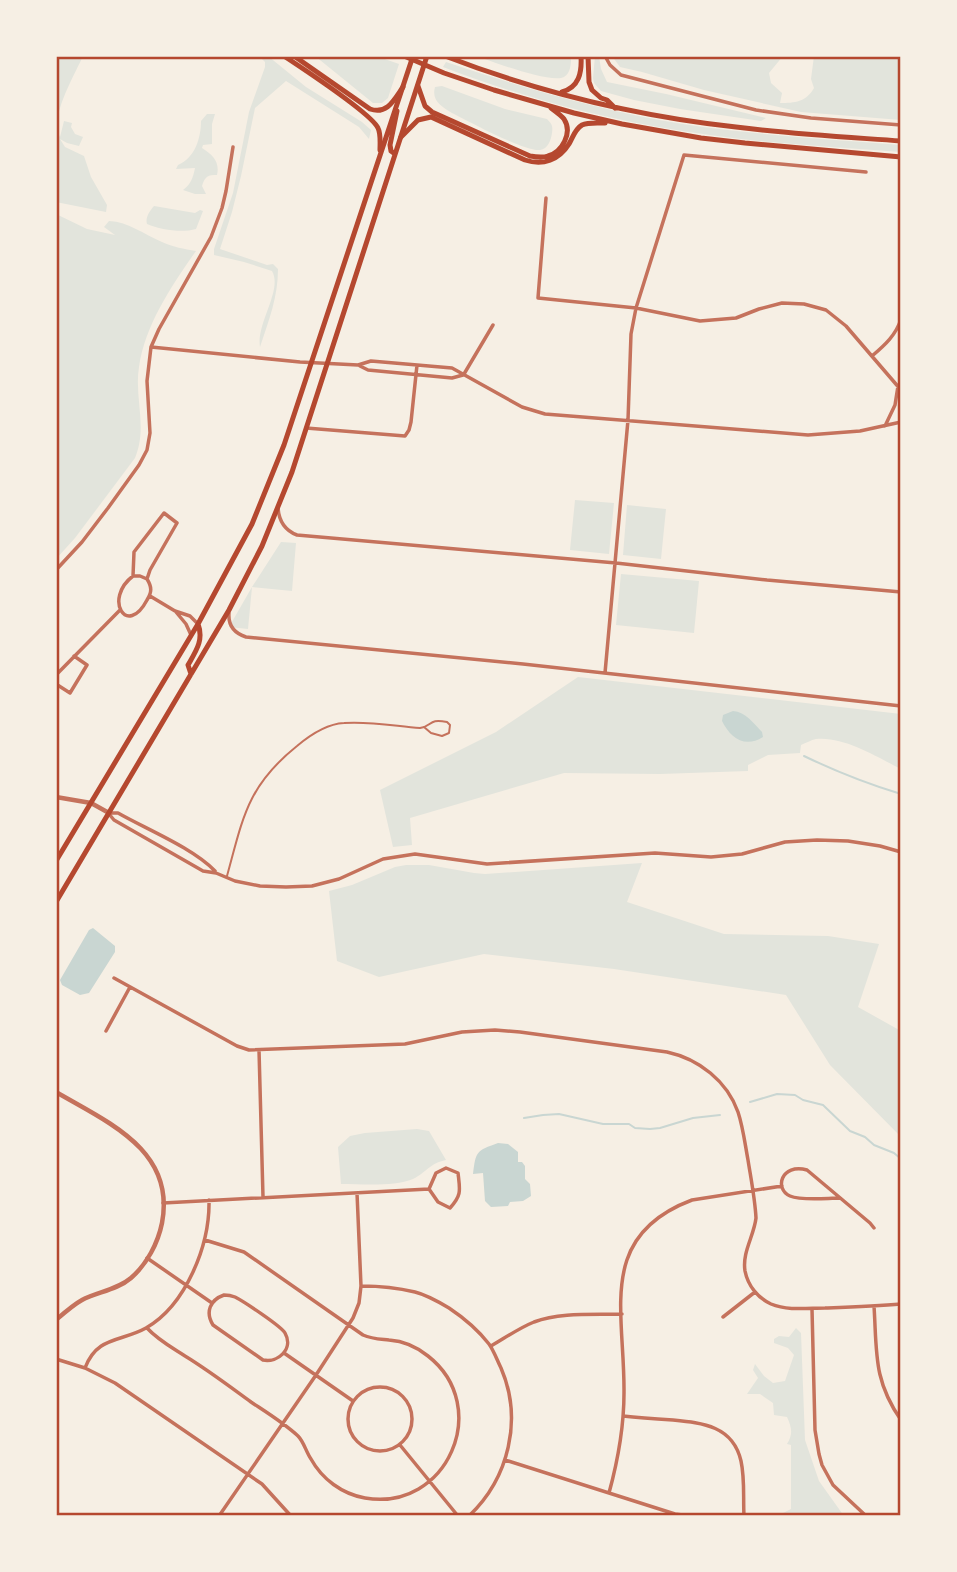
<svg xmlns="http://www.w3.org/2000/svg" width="957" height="1572" font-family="'Space Grotesk',sans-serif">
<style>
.green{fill:#e2e4dc}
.water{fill:#c9d6d2}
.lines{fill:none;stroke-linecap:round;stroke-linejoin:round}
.stream{stroke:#c9d6d2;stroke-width:2}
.service{stroke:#c5725c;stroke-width:2}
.minor{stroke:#c5725c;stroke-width:3.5}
.tertiary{stroke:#c5725c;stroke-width:4.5}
.primary{stroke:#b5482f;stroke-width:5}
.trunk{stroke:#b5482f;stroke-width:5}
.neatline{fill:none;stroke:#b5482f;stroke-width:2.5}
</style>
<rect width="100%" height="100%" fill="#f6efe4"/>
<path class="green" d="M56 56H83C75 74 48 120 60 137L64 121 72 123 71 127 75 134 83 137 79 146 67 143 60 139 65 147 84 156 91 177 107 205 106 212 56 202Z
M259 56H268L306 87 362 122 371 130 369 139 359 127 286 81 255 108 241 176 232 212 220 249 267 265 273 264 278 269C278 297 269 320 260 347 256 323 283 290 272 271L244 262 214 255V249L233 193 249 112 265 67V62Z
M315 56H376L399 64 388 98 382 103H373Z
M476 56H571C571 63 571 73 564 77 551 84 491 61 476 56Z
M595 56H599L601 69 607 82 666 94 766 118 761 121 680 109 634 100 601 91 594 83 593 78Z
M612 56H783L769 73 771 83 782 93 780 103C795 103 806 102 814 88L811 79 814 56H859V58L861 56H901V120L801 112 704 90 642 72 620 67Z
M446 62C524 88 602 111 683 124 755 135 828 139 901 145V152C837 147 773 144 710 135 618 123 529 100 443 67Z
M442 86 505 109 547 119C552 124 553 126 552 133 551 140 548 149 540 150 525 152 468 121 452 113 442 107 431 101 435 87Z
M207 114H215L212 124V144L203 145 202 148C213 155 220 162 217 175 208 175 205 176 202 186L206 194H195L183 190C191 184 193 178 195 168L176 169 178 165C195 158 201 138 201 121Z
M154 206 195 213 200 210 203 211 196 229C182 233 161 230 147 224 145 217 150 211 154 206Z
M56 214 87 229 115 235 104 227 109 221C129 222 143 234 162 242 173 247 184 249 196 251 172 285 145 325 139 367 134 398 148 427 135 458L75 538 56 559Z
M575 500 614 503 609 554 570 550Z
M627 505 666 509 661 559 623 555Z
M281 542 296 543 292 591 252 587 248 629 229 627 252 587Z
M621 574 699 581 694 633 616 625Z
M578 677 901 714V769C877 757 844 736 816 739 811 740 806 743 801 745L800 753 768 755 748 765V771L660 774 564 773 410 818 412 845 393 847 380 790 496 732Z
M642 863 627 902 724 934 828 936 879 944 858 1007 901 1031V1137L830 1065 786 995 614 969 484 954 379 977 337 961 329 891 352 885 395 867 406 865H429L474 873 485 874Z
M417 1129 429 1131 446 1160C430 1163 427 1172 413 1179 394 1187 362 1184 341 1184L338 1147 350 1136 365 1133Z
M796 1328 801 1333 805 1440 819 1481 844 1516H782L781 1514 791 1509V1445L787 1444C793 1434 792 1428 787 1417L774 1415 773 1403 760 1394H747L758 1378 753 1370 755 1364 764 1376 773 1383 785 1381 794 1355 788 1348 774 1343V1339L779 1336 789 1337Z"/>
<path class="water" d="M733 711C746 712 753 723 762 732L763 737C744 749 730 737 722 721L723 715Z
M93 928 115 946V952L89 993 80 995 62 985 60 980 89 930Z
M498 1143 508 1144 518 1152V1162H522L525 1166V1179L530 1184 531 1196 523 1201 510 1202 508 1206 491 1207 485 1201 483 1173 473 1174C476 1151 476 1151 498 1143Z"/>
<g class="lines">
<path class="stream" d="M804 756C835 771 868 784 901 794
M750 1102 777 1094 795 1095 803 1100 823 1105 850 1131 865 1137 874 1145 894 1153 901 1159
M524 1118 543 1115 559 1114 603 1124H629L635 1128 650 1129 660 1128 693 1118 720 1115"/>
<path class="service" d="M227 876C243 818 247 786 297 746 310 735 326 724 344 723 369 721 395 726 420 728 433 726 428 718 447 722L450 725 449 733 442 736 431 733 424 727"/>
<path class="minor" d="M605 56 610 65 621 75 756 110 811 118 901 125
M546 198 538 298 636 308 700 321 736 318 759 309 782 303 804 304 826 310 846 326 901 390
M151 347 300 362 358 365 371 361 452 368 522 407 545 414 808 435 860 431 901 422
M872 356C885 345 896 335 901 319
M360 366 368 370 452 378 463 375
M464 374 493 325
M885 426 895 405 898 386
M306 428 405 436 409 430 411 422 417 365
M278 508C279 521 284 530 297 535L616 563 767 580 901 592
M56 570 82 542 108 508 139 465 147 450 150 433 147 381 151 347 159 329 211 237 222 208 226 191 233 147
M133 576 134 552 164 513 177 523 150 570 147 579
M133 576H140L147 579C152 587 152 592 147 600 127 638 103 599 133 576Z
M150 596 175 611 190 616 198 624
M176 612 186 624 191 635
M229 613C228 625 234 633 246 637L523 664 901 706
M605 673 628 420 631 334 636 308 684 155 866 172
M56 675 120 610
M56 684 70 693 87 665 74 656
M110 813H118C146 829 193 848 215 871
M109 814 114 820 203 871 216 873 235 881 260 886 286 887 312 886 339 879 383 859 415 854 487 864 655 853 711 857 742 854 785 842 817 840 848 841 880 846 901 852
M114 978 237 1046 249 1050 405 1044 462 1032 495 1030 520 1032 667 1052C699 1059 727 1081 738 1112 743 1127 745 1144 748 1160 751 1179 755 1199 756 1218 754 1236 742 1252 745 1271 748 1286 758 1298 771 1304 788 1311 808 1308 825 1308 850 1307 876 1306 901 1304
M106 1031 130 987
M259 1050 263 1197
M840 1198C827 1198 802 1201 790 1196 774 1189 781 1163 807 1170L870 1223 874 1228
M163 1203 429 1189 436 1173 446 1168 458 1173C460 1190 462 1195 450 1208L438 1202 429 1189
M147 1258 212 1303
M362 1286C380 1286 398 1288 415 1292 427 1295 439 1302 449 1308 464 1318 478 1330 489 1344 494 1351 497 1360 501 1368 523 1419 509 1478 469 1516
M224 1295C229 1295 230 1295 235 1297 243 1301 281 1326 285 1333 294 1349 278 1363 263 1360L213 1325C205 1312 210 1300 224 1295Z
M874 1306C877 1352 873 1380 901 1420
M812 1309 815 1430 819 1454 822 1465 833 1485 864 1514
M723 1317 755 1292
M147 1328C158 1340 171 1347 185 1356 208 1370 229 1386 251 1402 266 1412 284 1423 298 1436 304 1442 306 1452 311 1459 322 1479 342 1494 365 1498 447 1512 493 1407 428 1356 417 1347 403 1341 389 1340 380 1339 372 1339 363 1335L244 1252 205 1240
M491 1346C505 1338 519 1328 534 1322 561 1312 594 1315 622 1314
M284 1353 353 1401
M56 1359 85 1368 115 1383 262 1484 291 1516
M85 1368C97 1336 121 1342 146 1328 186 1305 210 1245 209 1200
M348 1419a32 32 0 1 1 64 0a32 32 0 1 1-64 0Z
M623 1416C640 1418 656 1419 673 1420 703 1423 733 1426 741 1461 745 1479 743 1498 744 1516
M400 1445 458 1516
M505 1460 675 1514 690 1516
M609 1493C618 1460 624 1428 624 1393 625 1312 596 1236 692 1200L782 1186
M219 1516 316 1375 353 1318 359 1303 361 1286 357 1193"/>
<path class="tertiary" d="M56 797 91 803 109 813
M56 1092C107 1122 176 1150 162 1223 158 1243 147 1264 131 1278 117 1290 97 1292 82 1300 73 1305 64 1313 56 1320"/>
<path class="primary" d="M395 154 391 151 390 145 397 111
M191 674 188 665C196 651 204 640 198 624
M56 861 198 624 252 524 284 445 413 56
M56 902 229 610 262 546 292 472 427 56"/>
<path class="trunk" d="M284 56C302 68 371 113 378 128 381 134 380 143 380 150
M294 56 370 109C387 115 394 100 403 87
M404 56 444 73 494 90 574 113 622 124 701 138 745 143 901 157
M445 56C538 92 636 116 736 127 790 134 846 137 901 141
M588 56 589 82 592 90 601 98 607 100 615 108
M418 86 425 106 432 112 530 156C536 157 542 158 548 156 562 152 573 133 564 119 561 115 555 111 551 108
M562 92C579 87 582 73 581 56
M401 137 418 120 431 117 525 160C543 166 559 160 569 144 573 137 575 129 582 125 588 122 598 123 605 123"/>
</g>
<rect width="957" height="1572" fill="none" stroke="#f6efe4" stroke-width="116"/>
<rect x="58" y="58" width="841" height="1456" class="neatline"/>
</svg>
